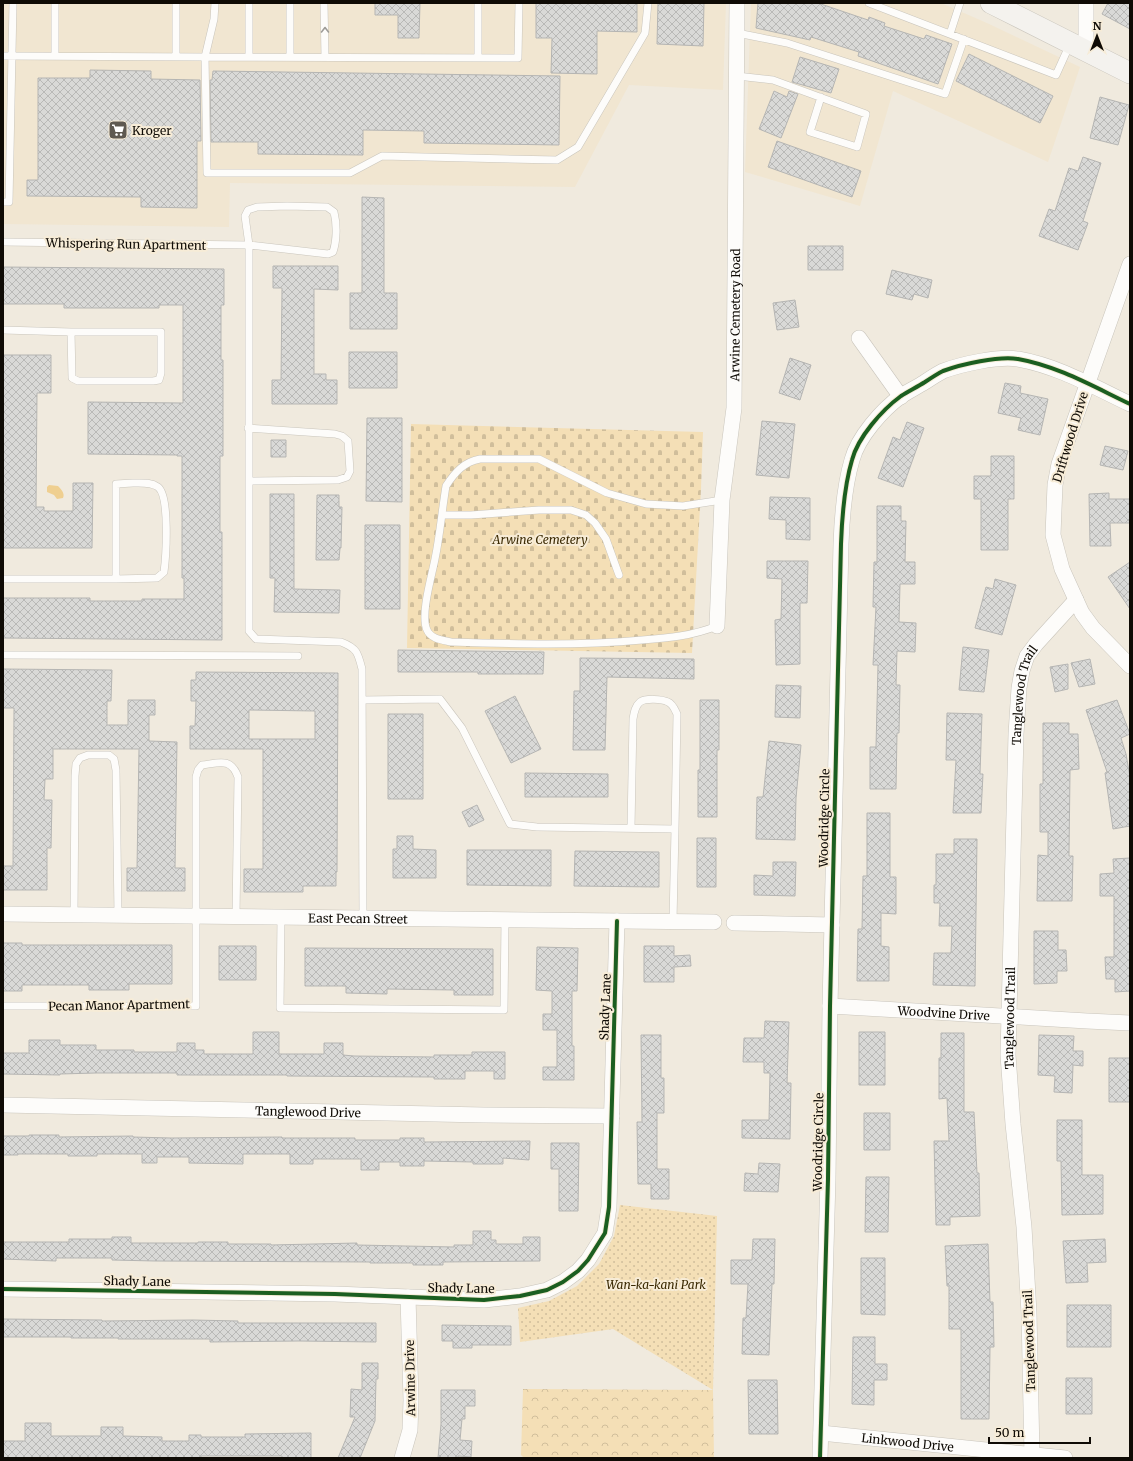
<svg xmlns="http://www.w3.org/2000/svg" width="1133" height="1461" font-family="Merriweather,serif">
<style>
.built{fill:#f1e6d1}
.forest{fill:url(#forest-crowns)}
.cemetery{fill:url(#cemetery-stones)}
.park{fill:url(#park-dots)}
.water{fill:#efcf90}
.building{fill:url(#building-cross-hatch);stroke:#b5b5b3;fill-rule:evenodd}
.lines{fill:none;stroke-linecap:round;stroke-linejoin:round}
.service-casing{stroke:#c9c5bc;stroke-width:8}
.minor-casing{stroke:#c9c5bc;stroke-width:16}
.secondary-casing{stroke:#c9c5bc;stroke-width:22}
.service{stroke:#fdfcfa;stroke-width:7}
.minor{stroke:#fdfcfa;stroke-width:15}
.secondary{stroke:#f4f2ee;stroke-width:21}
.cycleway-casing{stroke:#f7ecd7;stroke-width:6}
.cycleway{stroke:#1b5e20;stroke-width:4}
.oneway{stroke:#9e9c98}
.labels{text-anchor:middle;dominant-baseline:central;stroke-width:4;stroke-linejoin:round;paint-order:stroke}
.poi-label{font-size:12px;fill:#0f0b05;stroke:#f7ecd7;text-anchor:start}
.street-label{font-size:12px;fill:#0f0b05;stroke:#f7ecd7}
.park-label{font-size:12px;font-style:italic;fill:#3b2a03;stroke:#f7ecd7}
</style>
<defs>
<pattern id="forest-crowns" width="20" height="18" patternUnits="userSpaceOnUse"><rect width="20" height="18" fill="#f4dfb6"/><path d="M2 6a3 3 0 1 1 6 0M12 15a3 3 0 1 1 6 0" fill="none" stroke="#d0be9b"/></pattern>
<pattern id="cemetery-stones" width="16" height="16" patternUnits="userSpaceOnUse"><rect width="16" height="16" fill="#f4dfb6"/><path d="M2 7V4a2 2 0 0 1 4 0v3zM10 15v-3a2 2 0 0 1 4 0v3z" fill="#d0be9b"/></pattern>
<pattern id="park-dots" width="8" height="8" patternUnits="userSpaceOnUse"><rect width="8" height="8" fill="#f4dfb6"/><path d="M2 2h.1M6 6h.1" fill="none" stroke="#d0be9b" stroke-width="1.8" stroke-linecap="round"/></pattern>
<pattern id="building-cross-hatch" width="8" height="8" patternUnits="userSpaceOnUse"><rect width="8" height="8" fill="#d9d9d7"/><path d="M0 0l8 8M0 8l8-8" fill="none" stroke="#b9b9b7"/></pattern>
</defs>
<rect width="100%" height="100%" fill="#f0eade"/>
<path class="built" d="M3 3H726L723 90 629 85 575 187 230 183 229 227 3 224Z
M751 3H941L987 23 1080 67 1048 162 893 91 860 206 745 172Z"/>
<path class="forest" d="M523 1389 713 1390 714 1458H524L521 1455Z"/>
<path class="cemetery" d="M411 424 703 432 701 489 692 653 407 648Z"/>
<path class="park" d="M620 1205 717 1216 713 1390 613 1329 520 1342 518 1308 549 1301 577 1286 599 1264 614 1236Z"/>
<path class="water" d="M49 485 58 486C62 490 65 494 63 498L57 499 54 495 47 492V487Z"/>
<path class="building" d="M375 3H420L419 38H398V15H375Z
M536 3H637V32L597 31V74L551 73 552 38H536Z
M658 3H704L703 46 657 44Z
M758 3H818L868 20 869 17 885 23 884 26 924 39 926 35 952 44 938 84 858 56 859 52 811 37 810 40 756 28Z
M1108 3H1130V29L1102 14Z
M969 54 1053 96 1040 123 956 81Z
M800 57 839 69 831 93 792 82Z
M90 70 151 71V79L200 80 201 141H197V208L141 207V197L27 196V180H38V78H90Z
M213 71 560 76 559 145 424 143V131L363 130V155L258 154V142H211L210 80H212Z
M774 91 787 97 789 91 798 94 781 138 759 129Z
M1100 97 1129 105 1118 145 1090 138Z
M777 141 861 171 852 197 768 167Z
M1083 157 1101 163 1083 221 1088 223 1078 250 1039 236 1049 209 1055 211 1069 168 1078 171Z
M362 197 384 198V293H397V329H350V293H362Z
M808 246H843V270H808Z
M273 266H338V290L314 289V374H326V380H337V404H272V380H281L282 288H273Z
M3 267 224 269V305H221V360H223V456H220V532H222V640L3 638V598H90V601H142V599H184V578H182V456H177V455L88 454V402L183 403V305H159V308H64V304H3Z
M892 270 932 280 928 298 914 294 912 300 886 294Z
M795 300 799 327 777 330 773 303Z
M349 352H397V388H349Z
M3 355H51V393H37L36 507H44V511H73V483H93L92 548H3Z
M790 358 811 365 800 400 779 393Z
M1005 383 1021 386 1020 393 1048 399 1040 435 1018 430 1021 418 998 413Z
M367 418H402V502L366 501Z
M762 421 795 424 789 478 756 475Z
M907 422 924 428 903 487 878 478 893 437 900 440Z
M271 440H286V457H271Z
M1105 446 1128 451 1123 470 1100 465Z
M991 456H1014V499H1008V550H981V499H974V476H991Z
M1109 493V499H1130V523H1110L1111 546H1090L1089 494Z
M270 494H294V589L340 590 339 613 274 612 275 578H270Z
M317 495H339V507H342L341 548H340L339 560H316Z
M770 497 810 498V540L786 539V520L769 519Z
M877 506H901V521H906L905 562H915V584H900L899 622 916 623 915 652 897 651 896 685H900L899 733H897L896 789H870V747H876L878 665H873L876 607H873L874 562H877Z
M365 525H400V609H365Z
M767 561H808L807 603H800V664L776 665 775 620 781 619 782 579 767 578Z
M1130 562V609L1108 577Z
M995 579 1016 585 1002 635 975 628 986 587 993 589Z
M963 647 989 650 984 692 959 690Z
M398 650 544 652 543 674H478V672H398Z
M580 658 694 659V679L607 677 605 750H573L574 691H580Z
M1090 659 1095 684 1079 687 1071 663Z
M1068 664V689L1055 692 1050 667Z
M3 669 112 670 111 701H107V725H128V700H155V715H149V741L177 742 175 868H185V891H127V868H137L139 749H53V779H45L44 800H52L51 848H47V890H3V866H13L14 708H3Z
M196 672 338 673 337 872H336V886H303V892H244V869H263V749H190V726H195L196 701H191V680H196ZM249 710 315 711V739H249Z
M776 685 801 686 800 718 775 717Z
M515 696 541 749 511 763 485 711Z
M700 700H719V750H717V817H698V770H700Z
M1117 700 1130 734 1121 738 1126 754 1130 777V826L1113 829 1105 773 1107 772 1086 710Z
M947 713 982 714 980 774H983L981 813H953L956 760H946Z
M388 714H423V799H388Z
M1043 723H1069V734H1078L1079 769 1070 770 1069 856H1073L1072 901H1037L1038 855 1048 856V832H1040V784H1043Z
M769 741 801 745 796 798 795 840 756 839 757 797H763Z
M525 773 608 774V797H525Z
M477 805 484 820 469 827 462 812Z
M867 813H890V877H896V914L881 913V946L889 947V981H857L858 929H862L863 876H867Z
M397 836H413V849L436 850V878H393V849H397Z
M697 838H716V887H697Z
M954 839H977L975 986 933 985 934 953H951L952 926H939L940 903H934V885H936V854H954Z
M467 850H551V886L467 885Z
M575 851 659 852V887L574 886Z
M1130 858V991L1115 992V979H1106L1105 957H1114V896H1100V874L1114 873 1113 859Z
M773 862H796L795 896 754 895V875L773 876Z
M1034 931H1058V950H1066L1067 971H1057V983L1034 984Z
M3 943H22V945H172V984H129V990H89V985H22V991H3Z
M219 946H256V980H219Z
M644 946H674V956L690 955 691 966 674 967V982H644Z
M537 947 578 948 577 991H572V1046H574V1080H543V1067H557V1030H543V1014H552V991L536 990Z
M305 948 493 949V995H454V990L387 989V994L346 993V986H305Z
M765 1021 789 1022 787 1083H791L790 1139 742 1138V1120H769L770 1073H764V1062H743L744 1038H764Z
M253 1032H279V1054H324V1043H343V1055L354 1056 434 1057V1055H472V1052H505V1079H494V1071H465V1079H434V1077L287 1076V1075H177V1073H96L60 1074V1075L3 1074V1053H29V1040H60V1045H96V1050H134V1052H177V1043H195V1050H204V1054H253Z
M859 1032H885V1085H859Z
M941 1033H964V1112H974L977 1173H979L980 1216 950 1217V1225H936L934 1141H949L947 1098 939 1099V1058H941Z
M641 1035H661V1078H664V1113H657V1169H669V1199H651V1184H638L637 1122H642Z
M1039 1035 1074 1036 1073 1051H1083V1066L1073 1065 1072 1093 1054 1092 1055 1076 1038 1075Z
M1109 1058H1130V1102H1109Z
M864 1113H890V1150H864Z
M1057 1120H1082V1175H1103V1214L1062 1215 1061 1161H1057Z
M29 1135H59V1137L133 1136V1137L171 1138 282 1137V1138H355V1140H400V1138H424V1142L530 1141 529 1160 503 1158V1164H473V1162L424 1161V1166H400V1162H379V1170H361V1159H313V1164H290V1154H243V1164L189 1163V1157H157V1163H142V1154H97V1156H68V1154H18V1155H3V1136H29Z
M551 1143H579L578 1211H559V1169H551Z
M759 1163 780 1164 778 1192 744 1191 745 1173 758 1174Z
M866 1177H889L888 1232H865Z
M473 1231H491V1240H496V1244H523V1237H540V1261L443 1262V1265H413V1263H370V1262L155 1261 112 1260V1258H56V1261L3 1259V1242H69V1239H112V1237H131V1243H198V1242H228V1244H271V1245L357 1243V1245L454 1247V1245H473Z
M753 1239H775L774 1284H772L769 1355 742 1354 743 1318H746L748 1284H731V1260H752Z
M1105 1239 1106 1262 1087 1263 1088 1282 1066 1283 1063 1241Z
M988 1244 990 1302H993L994 1347H990L989 1419H961V1329H949V1286H947L945 1246Z
M861 1258H885V1315L861 1314Z
M1067 1305H1111V1347H1067Z
M3 1319 102 1320V1321L193 1320 238 1321V1323H376V1342L299 1341 210 1342V1339H118V1338H71V1337H3Z
M442 1325 511 1326V1345H472V1348H453V1341H442Z
M853 1337H875V1364H887V1380H874V1405L852 1404Z
M362 1363H378V1379H376L375 1421 360 1458H338L355 1417H350L351 1389 362 1390Z
M1066 1378H1092V1414H1066Z
M748 1380H777L778 1434H749Z
M441 1390H475V1406H465V1419H462L460 1440 472 1441 471 1457 458 1456V1458H438L441 1424Z
M25 1423H51V1436H101V1427H123V1436L162 1437V1441H189V1435H201V1437H245V1434L311 1433V1458H282V1456H201V1458H3V1441H25Z"/>
<g class="lines">
<g class="service-casing">
<path id="service" d="M55 3V56
M176 3V57
M290 3V57
M324 3 325 57
M478 3V58
M519 3 518 58 205 57 207 173H350L382 156 557 160 578 147 645 33 648 3
M869 3 1056 75 1070 44
M737 33 787 43 945 94 964 39
M950 34 960 3
M3 56 205 57 214 19 215 3
M249 57V3
M737 76 773 80 866 114 857 147 810 132 821 97
M3 202H9L13 3
M287 206 327 207 334 212C337 224 337 240 333 252L328 254 249 245 245 216 248 210 257 207Z
M3 242 249 245V631L256 639 341 642C357 648 358 653 362 669L363 918
M3 330 71 332
M71 332H161V373L159 380 153 381H78L72 378Z
M248 428 335 434 342 436 348 441 350 471 347 477 338 480 250 481
M133 483C141 483 151 482 158 487 170 496 166 557 164 572L157 578 116 579V484Z
M442 515H471L539 510H571L586 515 595 523 606 539 619 575
M3 579H116
M717 626C692 636 668 638 642 640 579 646 514 644 451 642 442 640 431 639 427 630 420 615 432 575 435 559 440 535 442 510 446 486 455 472 464 462 480 459H539L607 493 646 504 683 506 722 500
M3 655 298 656
M362 700 440 699 462 728 510 824 537 827 675 829 673 921
M631 828 633 719C634 713 635 706 640 702 646 698 662 699 668 702 673 704 675 710 677 714L675 829
M74 915 75 776 76 764 80 758 88 755H109L114 759 116 770 118 915
M281 917 280 1008 504 1010 505 919
M3 1006H196V777L198 770 202 765C219 763 231 757 238 777L236 916"/>
</g>
<g class="minor-casing">
<g id="minor">
<path d="M1086 51V3"/>
<path d="M1130 264 1059 464 1055 485 1053 535 1062 569 1082 613 1093 628 1130 666"/>
<path d="M859 338 901 397"/>
<path id="s1" d="M717 626 722 500 734 408 737 3"/>
<path id="s2" d="M3 914 714 922"/>
<path d="M734 923 832 925"/>
<path id="s3" d="M830 1006 1087 1021 1130 1023"/>
<path id="s4" d="M3 1105 484 1115 612 1116"/>
<path d="M3 1289 335 1294 484 1300 520 1296 547 1290 563 1282 578 1271 588 1260 605 1233 609 1207 617 921"/>
<path id="s5" d="M821 1433 1065 1458"/>
<path id="s6" d="M1032 1455 1029 1313 1024 1227 1013 1124 1008 1055 1016 734 1019 688 1022 671 1027 656 1036 644 1076 600"/>
<path d="M402 1458 410 1430 411 1400 408 1297"/>
<path d="M820 1458 828 1179 830 1006 841 544C842 516 844 487 852 460 858 437 882 410 901 396 909 391 917 387 925 382 931 378 937 374 943 371 962 364 998 356 1018 359 1058 366 1094 387 1130 404"/>
</g>
</g>
<g class="secondary-casing">
<path id="secondary" d="M991 3 1130 73"/>
</g>
<use href="#service" class="service"/>
<use href="#minor" class="minor"/>
<use href="#secondary" class="secondary"/>
<g class="cycleway-casing">
<path id="cycleway" d="M3 1289 335 1294 484 1300 520 1296 547 1290 563 1282 578 1271 588 1260 605 1233 609 1207 617 921
M820 1458 828 1179 830 1006 841 544C842 516 844 487 852 460 858 437 882 410 901 396 909 391 917 387 925 382 931 378 937 374 943 371 962 364 998 356 1018 359 1058 366 1094 387 1130 404"/>
</g>
<use href="#cycleway" class="cycleway"/>
</g>
<defs><path id="oneway-chevron" d="M-2-3.5L2.5 0L-2 3.5" fill="none" stroke-width="1.6" stroke-linecap="round" stroke-linejoin="round"/></defs>
<use class="oneway" href="#oneway-chevron" transform="translate(325 30) rotate(-90)"/>
<defs>
<g id="supermarket-square" transform="scale(1)"><rect x="-9" y="-9" width="18" height="18" rx="4" fill="#5e5951" stroke="#f7ecd7"/><path d="M-6-5.5h2.5l.6 2H6L4.5 2H-2.5L-4.4-4H-6ZM-1.5 3.2a1.3 1.3 0 1 0 .1 0ZM3 3.2a1.3 1.3 0 1 0 .1 0Z" fill="#fff"/></g>
</defs>
<g fill-rule="evenodd">
<use href="#supermarket-square" x="118" y="130"/>
</g>
<g class="labels">
<g class="poi-label">
<text x="132" y="130">Kroger</text>
</g>
<g class="street-label">
<text transform="translate(126 244) rotate(1)">Whispering Run Apartment</text>
<text stroke="none"><textPath href="#s1" startOffset="312">Arwine Cemetery Road</textPath></text>
<text transform="translate(1070 437) rotate(-73)">Driftwood Drive</text>
<text stroke="none"><textPath href="#s6" startOffset="762">Tanglewood Trail</textPath></text>
<text transform="translate(824 818) rotate(-89)">Woodridge Circle</text>
<text stroke="none"><textPath href="#s2" startOffset="355">East Pecan Street</textPath></text>
<text transform="translate(119 1005) rotate(-1)">Pecan Manor Apartment</text>
<text transform="translate(605 1007) rotate(-88)">Shady Lane</text>
<text stroke="none"><textPath href="#s3" startOffset="114">Woodvine Drive</textPath></text>
<text stroke="none"><textPath href="#s6" startOffset="438">Tanglewood Trail</textPath></text>
<text stroke="none"><textPath href="#s4" startOffset="305">Tanglewood Drive</textPath></text>
<text transform="translate(818 1142) rotate(-89)">Woodridge Circle</text>
<text transform="translate(137 1281) rotate(1)">Shady Lane</text>
<text transform="translate(461 1288) rotate(1)">Shady Lane</text>
<text transform="translate(1029 1341) rotate(-92)">Tanglewood Trail</text>
<text transform="translate(410 1378) rotate(-91)">Arwine Drive</text>
<text stroke="none"><textPath href="#s5" startOffset="87">Linkwood Drive</textPath></text>
</g>
<g class="park-label">
<text x="540" y="539">Arwine Cemetery</text>
<text x="656" y="1284">Wan-ka-kani Park</text>
</g>
</g>
<rect width="1133" height="1461" fill="none" stroke="#0f0b05" stroke-width="8"/>
<g transform="translate(1097 36)" stroke="#f7ecd7" stroke-width="3" paint-order="stroke">
<path d="M0-3L7 15L0 10L-7 15Z" fill="#0f0b05"/>
<text y="-6" font-size="11" font-weight="bold" text-anchor="middle" fill="#0f0b05">N</text>
</g>
<path d="M989 1437v6h101v-6" fill="none" stroke="#0f0b05" stroke-width="2"/>
<text x="995" y="1437" font-size="12" fill="#0f0b05" stroke="#f7ecd7" stroke-width="3" paint-order="stroke">50 m</text>
</svg>
